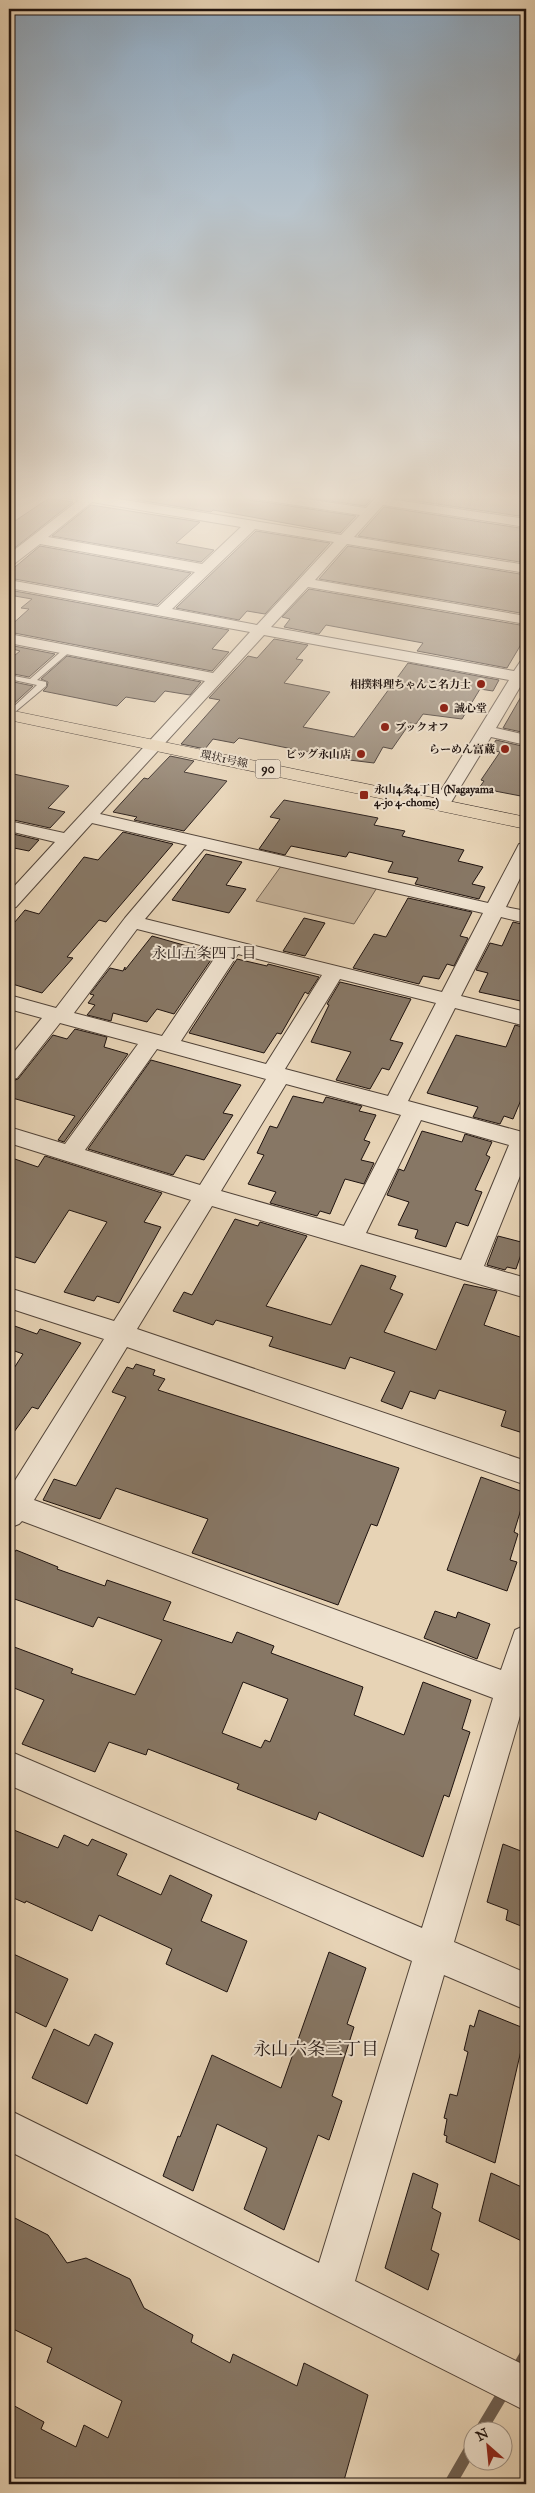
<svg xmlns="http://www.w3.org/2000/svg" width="535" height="2493" font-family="'IM FELL Great Primer','Noto Serif JP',serif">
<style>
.green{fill:#c5b299;stroke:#726254}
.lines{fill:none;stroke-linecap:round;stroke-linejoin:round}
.stream{stroke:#6e5f51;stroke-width:12}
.building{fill:#877765;stroke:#1f130f;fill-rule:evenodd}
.service-casing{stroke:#514338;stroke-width:2}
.minor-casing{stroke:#514338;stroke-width:2}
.primary-casing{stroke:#1f130f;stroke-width:1}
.service{fill:#efe2cf;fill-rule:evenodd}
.minor{fill:#efe2cf;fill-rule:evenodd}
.primary{fill:#e7d3b5;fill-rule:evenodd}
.poi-dot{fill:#8f2418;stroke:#efe2cf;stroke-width:2}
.labels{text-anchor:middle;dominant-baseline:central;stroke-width:4;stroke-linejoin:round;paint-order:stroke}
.far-poi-label{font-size:11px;font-weight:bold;fill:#1f130f;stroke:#efe2cf;text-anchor:end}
.far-street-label{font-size:11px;fill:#1f130f;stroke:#efe2cf}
.shield{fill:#efe2cf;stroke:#5d5149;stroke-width:1}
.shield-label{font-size:12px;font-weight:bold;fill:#1f130f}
.neighbourhood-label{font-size:15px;fill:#1f130f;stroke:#efe2cf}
.near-neighbourhood-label{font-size:18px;fill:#1f130f;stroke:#efe2cf}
</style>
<rect width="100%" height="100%" fill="#e7d3b5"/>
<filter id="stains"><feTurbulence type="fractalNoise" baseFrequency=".004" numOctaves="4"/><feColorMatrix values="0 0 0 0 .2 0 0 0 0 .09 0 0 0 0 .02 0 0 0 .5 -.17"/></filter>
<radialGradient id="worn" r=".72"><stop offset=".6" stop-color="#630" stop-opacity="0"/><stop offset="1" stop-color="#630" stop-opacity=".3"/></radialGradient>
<path class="green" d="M284 862 380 883 354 924 256 901Z"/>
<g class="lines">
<path class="stream" d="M516 2371 526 2354
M481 2430 505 2390
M450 2484 472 2446"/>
</g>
<path class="building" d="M123 494H242L250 500 356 516 340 533 213 510 211 512 119 497Z
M283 494H323L371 500 365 506Z
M396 494H526V517L396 498Z
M49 498 73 502 12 550 9 549V525Z
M91 505 200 522 176 543 214 550 201 562 52 536Z
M384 507 526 529V563L358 536Z
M256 531 330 543 265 614 247 611 239 620 176 608Z
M40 546 191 573 157 605 9 578V572Z
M348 546 526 575V614L319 579Z
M309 589 526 626V636L507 668 417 651 423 643 326 625 319 634 284 627 290 619 282 617Z
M9 590 229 630 212 649 229 652 212 671 9 632V627L29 609 21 608 32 599 9 595Z
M274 639 308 645 296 659 303 660 284 683 330 692 303 727 354 737 408 663 499 680 493 691 480 689 462 719 423 714 416 724 410 723 392 749 383 747 374 763 341 759 239 738 234 743 213 739 205 749 181 744 220 700 209 698 248 656 257 658Z
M9 645 55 654 29 677 9 673V660L20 651 9 648Z
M67 656 201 682 190 695 165 691 155 702 126 697 117 706 43 691 47 687 48 682 41 679Z
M9 681 33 686 9 708Z
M526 688V733L503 728Z
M496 740 526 747V797L479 788 484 781 481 780 500 752 490 750Z
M170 756 194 761 184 772 227 781 184 831 134 820 137 817 113 812 144 778 148 779Z
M9 773 69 786 48 808 65 812 50 828 9 819Z
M284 800 378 818 374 825 405 831 402 836 464 850 458 861 483 867 472 884 485 887 479 899 415 884 418 878 388 872 393 862 349 852 346 857 291 846 285 855 259 849 280 819 270 817Z
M123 832 173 844 106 922 99 920 67 957 73 958 42 993 9 983V929L25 910 39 914 84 857 98 860Z
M9 833 39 840 29 851 9 847Z
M206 854 242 862 226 885 246 889 229 913 172 900Z
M408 898 472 912 460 936 468 938 454 966 447 964 439 979 423 976 419 984 353 968 374 934 386 937Z
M304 918 325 923 305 956 283 951Z
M513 922 526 925V1010L522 1009 525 1002 479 992 488 973 476 970 490 943 502 946Z
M152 936 215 954 174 1014 157 1009 147 1022 113 1013 111 1021 87 1015 95 1005 88 1003 94 995 90 994 110 968 123 971 125 967V970Z
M237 959 267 966 268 964 319 977 308 994 305 992 281 1034 277 1033 264 1053 189 1033Z
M340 982 411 999 390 1040 403 1043 389 1070 382 1068 370 1089 336 1080 351 1052 311 1042 329 1005 327 1004Z
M515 1025 526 1028V1088L513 1119 504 1116 500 1124 473 1117 478 1107 427 1093 456 1035 506 1047Z
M75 1029 107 1037 104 1047 128 1054 64 1142 58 1140 75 1116 9 1097V1082L18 1079 53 1035 67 1039Z
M151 1060 241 1085 223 1113 233 1115 204 1160 186 1155 173 1175 88 1149Z
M293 1096 323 1103 326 1097 362 1106 359 1111 376 1115 364 1140 370 1142 361 1160 374 1163 364 1184 345 1179 330 1214 320 1211 317 1216 270 1203 276 1192 248 1184 264 1155 257 1153 270 1126 277 1128Z
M422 1131 462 1142 465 1134 492 1142 486 1155 490 1157 475 1190 482 1192 468 1226 456 1222 446 1247 415 1238 418 1230 398 1225 409 1202 387 1195 399 1169 404 1171Z
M45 1156 162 1193 144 1222 161 1227 119 1303 97 1296 94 1301 64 1292 107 1222 69 1210 35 1263 9 1255V1157L38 1167Z
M235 1219 258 1226 260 1222 307 1236 266 1306 331 1325 361 1265 396 1276 390 1289 403 1294 384 1332 436 1350 464 1284 497 1291 484 1325 526 1339V1434L501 1426 506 1411 439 1390 435 1399 410 1391 402 1409 381 1401 395 1372 350 1357 345 1369 269 1346 273 1337 216 1320 213 1325 173 1311 184 1292 192 1295Z
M498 1236 525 1243 516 1269 507 1267 505 1270 487 1265Z
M9 1324 37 1334 40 1329 81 1343 38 1409 32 1407 9 1439V1376L23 1354 9 1349Z
M136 1364 155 1370 153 1375 165 1379 158 1390 399 1468 377 1526 371 1524 338 1605 192 1553 208 1519 116 1488 100 1519 43 1500 54 1479 76 1486 126 1397 112 1392 127 1367 133 1369Z
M481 1477 526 1493 514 1532 518 1534 510 1560 517 1562 507 1591 447 1570Z
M16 1550 58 1567 57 1569 105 1586 107 1580 171 1602 163 1620 232 1643 237 1632 274 1646 271 1653 363 1687 354 1715 404 1735 423 1682 471 1700 462 1729 470 1732 449 1797 444 1795 423 1857 319 1812 316 1820 237 1789 239 1784 148 1749 146 1755 109 1742 95 1772 22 1744 44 1700 9 1686V1645L73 1669 71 1673 135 1695 162 1640 98 1617 93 1627 9 1597V1562ZM243 1682 288 1699 270 1742 265 1740 261 1748 222 1733Z
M435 1611 456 1618 458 1612 490 1624 477 1659 424 1638Z
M9 1828 58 1848 64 1835 88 1846 92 1839 127 1854 117 1875 161 1895 170 1875 212 1895 201 1921 247 1941 227 1992 166 1964 172 1949 99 1915 92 1931 26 1901 25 1903 9 1896Z
M503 1844 526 1853V1928L506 1920 508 1910 487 1902Z
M9 1952 68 1979 46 2027 9 2009Z
M329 1952 366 1968 347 2024 354 2027 332 2096 342 2101 329 2140 318 2135 284 2230 244 2209 267 2148 217 2124 193 2191 163 2176 178 2136 180 2137 212 2055 281 2088Z
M479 2010 526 2029 495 2163 446 2142 447 2136 444 2135 447 2119 444 2118 450 2094 457 2096 468 2052 464 2050 470 2025 474 2027Z
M54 2029 89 2046 95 2034 113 2043 87 2104 32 2078Z
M413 2173 438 2184 432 2208 441 2213 431 2250 439 2254 428 2290 385 2268Z
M491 2173 526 2189V2243L479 2221Z
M9 2215 48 2235 67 2263 86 2258 130 2279 144 2308 193 2335 191 2342 230 2363 233 2354 297 2386 304 2363 368 2395 343 2484H9V2403L44 2422 41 2429 76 2447 84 2425 108 2438 122 2401 47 2362 52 2348 9 2327Z"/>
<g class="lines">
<g class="service-casing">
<path id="service" d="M66 647 73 649 37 680 46 682V686L9 717V711L37 685 9 679V675L30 679Z"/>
</g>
<g class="minor-casing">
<path id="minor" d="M58 494H101L100 496 341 535 360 515 250 498 244 494H273L366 508 379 494H392L389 499 526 519V527L383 505 354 537 526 565V573L347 544 315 580 526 616V624L308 587 271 627 514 671 520 662 526 660V683L523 682 496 728 526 735V745L491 737 447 809H435L432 805 509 680 264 635 100 814 488 903 517 848 519 844 526 843V866L506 907 526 911V923L501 917 461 996 526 1012V1026L455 1008 408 1101 526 1133V1161L484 1266 526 1278V1298L212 1206 137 1329 526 1461V1485L127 1347 34 1500 501 1670 515 1630 526 1625V1710L522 1709 454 1942 526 1973V2010L444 1975 355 2281 526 2366V2411L9 2151V2110L319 2263 412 1961 9 1785V1751L422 1928 493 1698 22 1521 19 1524 9 1528V1490L104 1339 9 1308V1288L114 1321 191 1200 9 1143V1127L65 1144 138 1044 60 1023 17 1078 9 1080V1058L42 1018 9 1009V995L56 1008 125 918 187 845 92 823 16 907 9 909V892L55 842 9 831V821L64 833 205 681 9 643V634L213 673 250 632 9 588V580L158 607 195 572 40 544 14 564 9 565V554L79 500 59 497ZM92 502 241 527 202 564 48 537ZM255 529 334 542 257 625 172 609ZM204 849 483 913 442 992 145 919ZM137 929 220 950 162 1036 74 1013ZM238 954 322 975 266 1064 181 1041ZM340 979 436 1003 388 1096 285 1069ZM157 1049 266 1079 200 1185 85 1150ZM286 1084 401 1115 344 1226 221 1191ZM421 1120 509 1145 461 1260 366 1233Z"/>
</g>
<g class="primary-casing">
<path id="primary" d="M9 710 526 817V829L9 720Z"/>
</g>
<use href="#service" class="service"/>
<use href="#minor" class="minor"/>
<use href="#primary" class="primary"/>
</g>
<linearGradient id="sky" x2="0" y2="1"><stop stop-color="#8ca6bd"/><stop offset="0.59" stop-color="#f4ebde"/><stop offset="1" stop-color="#f4ebde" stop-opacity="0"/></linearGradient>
<rect width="535" height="843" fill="url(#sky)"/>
<g class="poi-dot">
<circle cx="481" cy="684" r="5"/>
<circle cx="444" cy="708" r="5"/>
<circle cx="385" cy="727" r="5"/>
<circle cx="505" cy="749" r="5"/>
<circle cx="361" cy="754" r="5"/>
<rect x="359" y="790" width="10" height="10" rx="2.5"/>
</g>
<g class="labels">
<g class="far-poi-label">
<text x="471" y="684">相撲料理ちゃんこ名力士</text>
<text x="454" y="708" text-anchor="start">誠心堂</text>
<text x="395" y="727" text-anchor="start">ブックオフ</text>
<text x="495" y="749">らーめん富蔵</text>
<text x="351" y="754">ビッグ永山店</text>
<text x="374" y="789" text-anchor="start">永山4条4丁目 (Nagayama<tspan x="374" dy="13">4-jo 4-chome)</tspan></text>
</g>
<g class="far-street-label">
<text transform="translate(224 759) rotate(12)">環状1号線</text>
</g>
<rect class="shield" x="255.5" y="759.5" width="25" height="19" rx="4"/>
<g class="shield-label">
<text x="268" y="769">90</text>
</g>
<g class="neighbourhood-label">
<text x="204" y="953">永山五条四丁目</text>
</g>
<g class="near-neighbourhood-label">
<text x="316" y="2049">永山六条三丁目</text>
</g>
</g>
<rect width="535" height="2493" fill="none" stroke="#e7d3b5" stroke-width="30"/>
<rect x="10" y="10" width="515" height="2473" fill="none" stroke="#1f130f" stroke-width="2.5"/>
<rect x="15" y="15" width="505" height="2463" fill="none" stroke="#1f130f"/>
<g transform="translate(488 2446) rotate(333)"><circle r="24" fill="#efe2cf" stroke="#9c8f82"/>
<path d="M0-4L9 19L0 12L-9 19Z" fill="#8f2418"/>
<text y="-8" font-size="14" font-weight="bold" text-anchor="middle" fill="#1f130f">N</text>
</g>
<rect width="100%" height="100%" filter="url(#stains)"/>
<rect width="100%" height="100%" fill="url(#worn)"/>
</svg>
